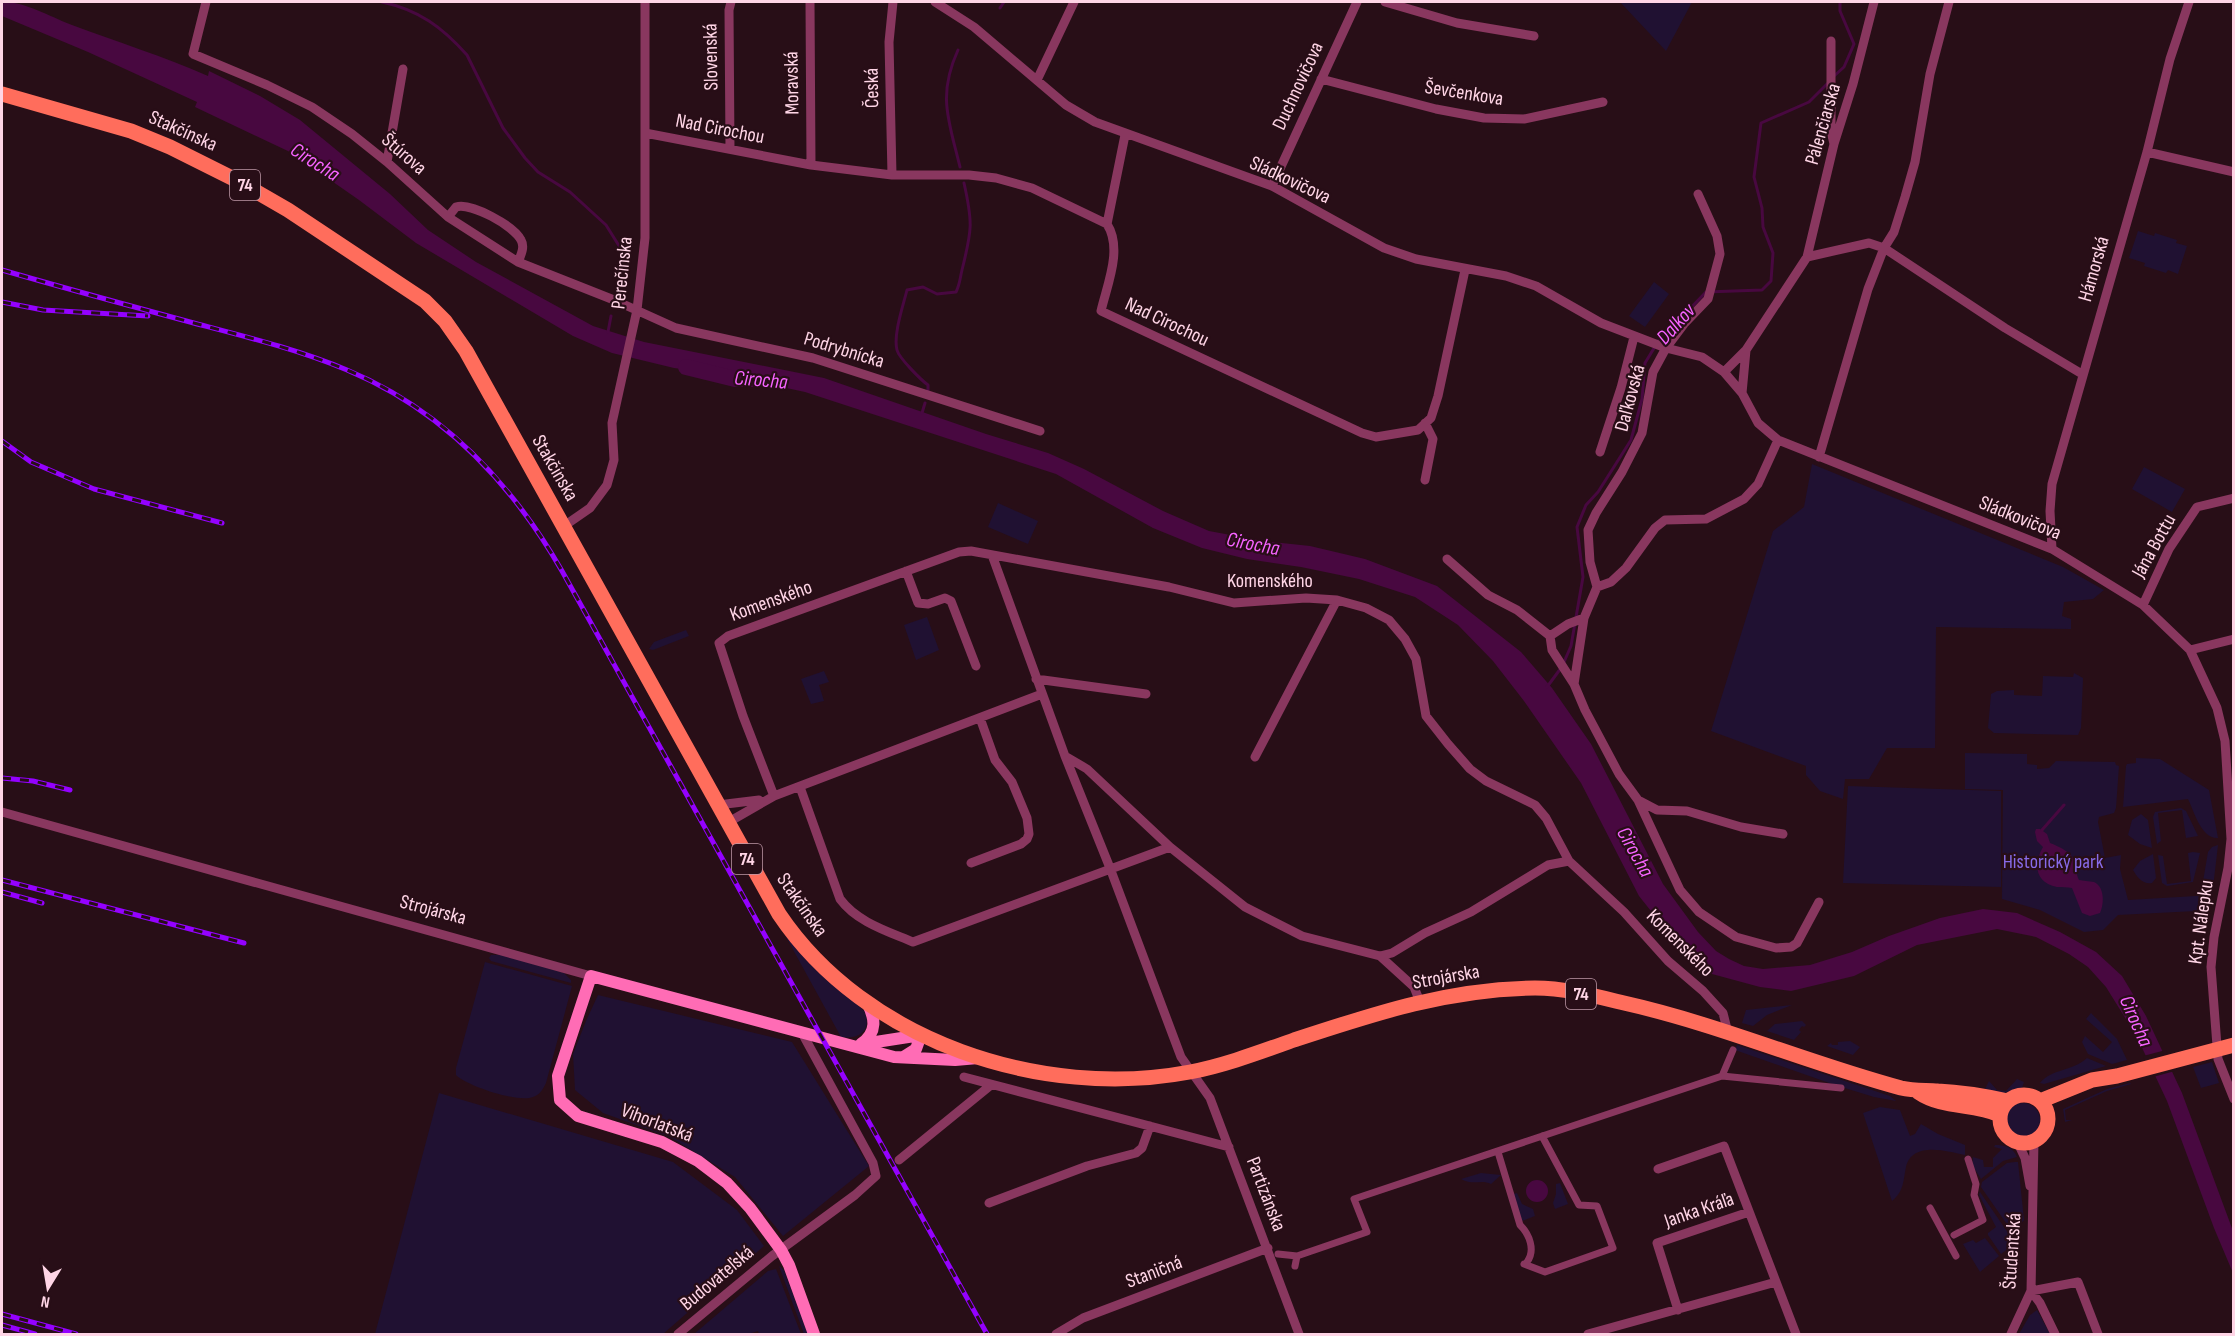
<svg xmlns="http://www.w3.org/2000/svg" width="2235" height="1336" font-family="'Sofia Sans Condensed',sans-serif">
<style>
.green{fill:#201132}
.water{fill:#480840}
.pier{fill:#280e17}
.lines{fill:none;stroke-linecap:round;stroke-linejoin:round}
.stream{stroke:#480840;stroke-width:3}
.river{stroke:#480840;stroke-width:16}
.pedestrian{stroke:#89375f;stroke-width:7}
.minor{stroke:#89375f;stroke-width:9}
.secondary{stroke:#ff6cb5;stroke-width:12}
.primary{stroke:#ff6d5c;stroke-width:15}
.rail-casing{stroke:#9401ff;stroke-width:5}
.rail{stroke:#280e17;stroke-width:3;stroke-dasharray:9;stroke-linecap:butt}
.labels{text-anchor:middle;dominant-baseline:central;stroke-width:4.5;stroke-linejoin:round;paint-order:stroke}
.shield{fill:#280e17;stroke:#be99a8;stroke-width:1.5}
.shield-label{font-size:18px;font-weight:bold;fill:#ffd5e6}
.street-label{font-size:20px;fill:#ffd5e6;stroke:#280e17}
.park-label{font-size:20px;fill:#886be8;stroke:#280e17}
.water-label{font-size:21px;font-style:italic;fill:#f663ff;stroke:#280e17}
</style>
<rect width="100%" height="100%" fill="#280e17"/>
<path class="green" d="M1620 2H1692L1666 51Z
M2138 231 2154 236 2155 233 2177 240 2176 243 2187 246 2178 274 2168 270 2166 273 2144 266 2145 263 2129 258Z
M1654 282 1669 294 1645 327 1629 316Z
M1812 464 2063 567 2104 590 2093 599 2064 602 2062 616 2071 619V629L1936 627 1935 748H1887L1869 779H1845L1843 799 1820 791 1806 775V766L1711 731 1773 531 1804 507Z
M2144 467 2185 489 2172 512 2132 489Z
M998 503 1038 521 1028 544 988 527Z
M927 617 939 650 916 660 904 625Z
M686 630 689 636 653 650 649 649 654 642Z
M824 671 829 682 819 685 824 701 811 704 801 679Z
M2074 673 2083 678 2081 728 2078 735 1994 733 1988 728 1991 694 1997 691 2014 690V695L2042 696 2043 676 2073 677Z
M1965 753 2027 754V764L2037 765V769L2049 768 2056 761 2115 762 2116 765 2119 766 2116 808 2114 813 2099 817 2098 822 2112 894 2105 858 2121 855 2120 869 2128 900 2196 896 2197 894 2201 893 2208 852 2212 847 2218 845 2211 905 2196 911 2118 915 2103 930 2084 932 2040 910 2002 899 2003 790 1965 789Z
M2136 758 2160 759 2209 790 2218 838C2201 839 2194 811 2188 799L2123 807 2126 766 2127 764 2136 763Z
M1848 786 2001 791V887L1843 883Z
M2181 808 2186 811 2198 836 2186 838 2182 810 2158 813 2161 841 2157 844 2153 817 2155 812Z
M2141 814 2148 820 2152 848 2140 844 2128 835 2132 820Z
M2193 852 2200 853 2193 882 2167 886 2162 883 2158 855 2163 856 2167 884 2191 881 2188 853Z
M2153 854 2156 878 2152 883C2143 885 2137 877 2133 870L2140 861Z
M785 935 864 1011C873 1030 859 1040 841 1037Z
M491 955H502L564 973 571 980V983L491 961 489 958Z
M485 962 572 986 546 1083C543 1089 540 1095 533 1097 518 1103 467 1086 456 1075V1068Z
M598 995 792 1042 869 1166 783 1236 735 1177 670 1137 603 1113 575 1090 573 1054 586 1021Z
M1792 1005 1767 1015 1753 1026 1742 1023 1746 1010Z
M2091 1013 2117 1039 2127 1060 2112 1064 2088 1054 2082 1042 2085 1036 2103 1052 2112 1042 2086 1019Z
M1802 1021 1806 1025 1804 1027 1802 1026 1799 1030 1801 1032 1794 1040 1767 1031 1775 1024Z
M1850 1041 1860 1047 1853 1055 1827 1046 1831 1043 1832 1045H1838V1042Z
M1737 1045 1890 1096 1896 1101 1874 1097 1835 1085 1735 1050Z
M2087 1058 2106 1066 2044 1084 2040 1083C2051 1069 2073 1071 2087 1058Z
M2212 1062 2219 1083 2201 1088 2193 1067Z
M2017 1079 2024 1082 2022 1088 2003 1093 1985 1089 1989 1081 1997 1090 2006 1091Z
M2130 1083 2131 1084 2107 1091 2065 1110 2066 1120H2072L2065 1122 2063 1109 2107 1089Z
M439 1093 673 1162 737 1210 764 1246 663 1334H375Z
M2006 1120a17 17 0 1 1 34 0a17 17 0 1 1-34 0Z
M1880 1107 1900 1110 1910 1136 1915 1134 1921 1124 1938 1134 1965 1145V1155C1947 1151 1912 1141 1906 1167 1903 1182 1904 1191 1892 1201L1863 1113Z
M1995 1145C2005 1145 2013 1147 2017 1157L2003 1161 1981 1179 1972 1165 1973 1157 1983 1160 1984 1167H1993V1158L2002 1149 1994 1147Z
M2015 1162H2018L2024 1220 2013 1233 1981 1187 1982 1182 2007 1163Z
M1481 1173 1501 1175 1491 1184C1481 1179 1474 1186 1461 1179Z
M1560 1183 1568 1204 1555 1209 1553 1203 1556 1194V1184Z
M1980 1192 2015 1243 2001 1254 1988 1235V1233L1996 1227 1979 1195Z
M1517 1193 1522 1204 1533 1209 1535 1216 1522 1221 1513 1194Z
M1985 1238 1999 1256 1980 1272 1963 1244 1973 1240 1976 1243Z
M779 1266 784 1270 808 1334H804Z
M776 1269 801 1334H759L758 1331 748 1334H694L768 1271Z
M2037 1310 2050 1334H2019L2030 1315Z"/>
<path class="water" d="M2 2C27 2 48 16 72 25 117 42 163 56 208 76L209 71 260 96 300 120 390 194 428 230 476 262 593 326 644 342 824 378 986 434 1048 453 1084 469 1163 511 1209 531 1263 541 1310 546 1365 559 1437 586 1521 652 1552 688 1591 744 1663 884 1698 932 1716 951 1729 959 1744 966 1763 969 1810 965 1852 952 1889 936 1940 918 1983 909 2017 913 2060 932 2096 952 2122 976 2146 1016 2182 1093 2233 1231V1273L2214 1228 2167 1101 2137 1037 2106 987 2088 967 2069 954 2036 937 1997 929 1917 945 1854 976 1791 991 1760 987 1712 974 1678 945 1639 896 1581 783 1524 701 1493 661 1458 625 1415 597 1359 579 1301 567 1247 559 1202 548 1153 528 1056 474 805 392 727 375 674 368 612 353 573 336 416 243 359 200 290 152 195 107 197 102 88 52 2 16Z
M2036 829H2040L2047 834 2050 843C2060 847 2074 853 2076 865 2077 871 2076 874 2079 880 2083 881 2089 881 2094 882 2105 887 2104 904 2100 913L2090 916 2082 913 2072 888C2067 887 2062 887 2057 887 2035 883 2033 864 2043 847L2037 841 2035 832Z
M1526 1191a11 11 0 1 1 22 0a11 11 0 1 1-22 0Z"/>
<path class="pier" d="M2166 1050 2175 1071 2153 1077 2143 1056Z"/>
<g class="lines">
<path class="stream" d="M382 2C419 10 442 27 467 55L503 128 525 158 538 172 570 192 606 225 621 249
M1000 8 1004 2
M958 50C937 96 949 121 960 167
M1833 77 1844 67 1854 44 1840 11V2
M608 332 611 316
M928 392V385C921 380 899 358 897 350 893 335 903 306 907 290L923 287 937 294 956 292C960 284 960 278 962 270 972 230 973 223 964 183
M922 413 925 403
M1564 662 1571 646 1583 577 1577 527 1586 505 1598 492 1631 440 1642 399 1645 363 1662 335 1682 317 1706 292 1762 290 1771 281 1773 253 1763 227 1762 208 1754 177 1761 123 1809 102 1829 82
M1547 687 1561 668
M2042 830 2064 805"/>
<path class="river" d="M686 367 735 379H769"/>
<path class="pedestrian" d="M1722 1076 1841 1088
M1498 1152 1520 1225C1529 1234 1536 1250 1527 1262
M1930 1208 1956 1256
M1954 1235 1983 1220 1974 1195 1976 1184 1968 1159
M1278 1254 1297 1256
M1524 1264 1545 1272 1613 1248 1597 1206 1579 1205 1542 1136
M1295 1266 1297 1256 1367 1232 1354 1199 1722 1076 1733 1050"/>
<path class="minor" d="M206 2 193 54 267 85 312 107 352 134 387 162 448 217 518 262 614 300 676 328 813 358 1040 431
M810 2 811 165
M935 2 974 27 1066 105 1095 122 1272 186 1384 248 1416 259 1506 276 1536 286 1601 323 1666 348 1702 357 1724 372 1742 393 1758 423 1778 440 2052 549 2143 605 2190 650 2217 708 2225 741 2231 839 2228 868 2214 937 2211 967 2218 1059 2234 1099
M1385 2 1457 23 1534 36
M1831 41V131L1834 144
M1321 79 1436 109 1484 118 1524 119 1603 102
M1037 80 1074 2
M645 133 811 165 892 175H969L996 178 1032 188 1107 224C1123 249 1107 285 1101 311L1362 433 1376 437 1418 430 1431 418 1438 396 1465 270
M730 149 729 10 731 2
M2147 152 2234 172
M387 162 403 69
M892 175 889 42 893 2
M1272 186 1357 2
M1698 194 1717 236 1720 254 1708 299 1684 324 1666 348 1653 372 1642 433 1622 472 1596 513 1588 530 1590 562 1597 587 1584 618 1574 684 1585 710 1619 774 1638 800 1680 890 1699 912 1736 937 1776 948 1791 947 1797 943 1819 902
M448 217 456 207C471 202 514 226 521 240 525 247 521 255 518 262
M1107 224 1125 135
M1807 257 1834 144 1853 84 1874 2
M1724 372 1746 350
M1742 393 1746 350 1807 257 1869 243 1884 248 2005 328 2082 374
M1600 452 1621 388 1634 337
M1819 457 1868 289 1884 248 1894 232 1905 197 1915 162 1930 74 1949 2
M1425 480 1433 439 1425 423
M564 526 590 508 607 485 614 460 612 423 637 310 645 238V2
M2052 549 2050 511 2052 484 2147 152 2170 59 2189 2
M992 555 1065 756 1110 868 1181 1057 1210 1098 1299 1334
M1447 559 1488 595 1517 610 1550 636 1552 650 1574 684
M906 571 918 603 928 604 945 598 951 601 976 666
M1597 587 1611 582 1626 568 1655 528 1665 520 1706 519 1744 499 1758 484 1778 440
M2143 605 2169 549 2197 507 2234 498
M1550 636 1568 624 1584 618
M2190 650 2234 639
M1036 679 1146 694
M1065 756 1087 769 1170 847 1245 907 1302 936 1380 956 1414 987 1420 1002
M1255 757 1337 600
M800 787 840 899C857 922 887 931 913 942L1170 847
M774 796 743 716 719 643 728 636 959 552 971 551 1169 587 1234 603 1306 598 1337 600 1366 608 1389 620 1405 639 1416 659 1426 716 1448 744 1470 769 1486 781 1535 805 1546 818 1569 861 1624 912 1668 961 1703 991 1723 1013 1728 1033
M1638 800 1657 810 1687 811 1741 827 1783 834
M718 805 759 800
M2 812 591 976
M727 823 774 796 1042 694
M971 863 1021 844 1027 839 1029 834 1027 818 1012 782 995 760 980 718
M1380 956 1392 953 1425 933 1471 912 1548 865 1569 861
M964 1077 1229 1147
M2018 1143 2025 1158 2030 1186
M899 1160 991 1085
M1658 1169 1724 1146 1796 1334
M989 1203 1087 1166 1136 1153 1142 1148 1150 1126
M2031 1291 2078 1282 2098 1334
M2031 1291 2040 1303 2055 1334
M1678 1310 1657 1243 1749 1212
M678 1334 772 1256 855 1195 876 1176 873 1163 801 1031
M1056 1334 1083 1318 1268 1248
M1588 1334 1776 1282
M2011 1334 2031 1291 2034 1141"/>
<path class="secondary" d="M861 1044C878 1032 875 1018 867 1002
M863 1044 921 1035 916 1049 905 1056
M814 1334 789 1265 781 1250 750 1208 727 1183 698 1161 662 1142 578 1116 560 1100 558 1076 591 976 894 1057 955 1060 978 1058"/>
<path class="primary" d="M2 94 131 131 170 147 236 180 288 210 425 301 445 321 466 351 779 914C865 1042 1042 1100 1190 1072 1226 1065 1260 1052 1294 1040 1376 1013 1448 989 1535 988 1565 988 1595 996 1624 1003 1718 1024 1808 1063 1901 1088 1914 1091 1925 1090 1938 1091 1961 1092 1985 1096 2008 1101
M1918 1092C1943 1109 1972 1103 2000 1115
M2000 1119a24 24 0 1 1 48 0a24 24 0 1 1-48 0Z
M2040 1101 2092 1080 2117 1076 2234 1045"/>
<g class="rail-casing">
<path id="rail" d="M2 270C64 288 127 305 190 322 243 336 297 349 347 370 443 410 511 482 562 571L987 1334
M2 302 43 310 148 316
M2 441 31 462 94 489 222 523
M2 778 33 781 70 790
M2 880 244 943
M2 892 42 903
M2 1314 76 1334
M2 1325 35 1334"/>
</g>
<use href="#rail" class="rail"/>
</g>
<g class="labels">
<g class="shield">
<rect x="230" y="170" width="30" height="30" rx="4.5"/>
<rect x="732" y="844" width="30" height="30" rx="4.5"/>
<rect x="1566" y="979" width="30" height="30" rx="4.5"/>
</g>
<g class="shield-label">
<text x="245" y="185">74</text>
<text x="747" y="859">74</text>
<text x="1581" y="994">74</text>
</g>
<g class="street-label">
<text transform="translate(711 57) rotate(-91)">Slovenská</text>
<text transform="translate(792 83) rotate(-91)">Moravská</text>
<text transform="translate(1298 86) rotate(-65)">Duchnovičova</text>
<text transform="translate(872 88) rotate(-91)">Česká</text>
<text transform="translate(1464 93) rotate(9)">Ševčenkova</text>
<text transform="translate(1823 124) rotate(-74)">Pálenčiarska</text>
<text transform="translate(720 129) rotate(11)">Nad Cirochou</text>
<text transform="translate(183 131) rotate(24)">Stakčínska</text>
<text transform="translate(404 154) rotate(41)">Štúrova</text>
<text transform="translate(1290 180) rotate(25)">Sládkovičova</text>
<text transform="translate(2094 269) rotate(-74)">Hámorská</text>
<text transform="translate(622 273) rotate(-84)">Perečínska</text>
<text transform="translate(1167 322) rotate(25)">Nad Cirochou</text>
<text transform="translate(844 350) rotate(17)">Podrybnícka</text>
<text transform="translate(1630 398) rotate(-75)">Daľkovská</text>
<text transform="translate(555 468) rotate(60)">Stakčínska</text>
<text transform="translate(2020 518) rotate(22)">Sládkovičova</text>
<text transform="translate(2154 546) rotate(-61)">Jána Bottu</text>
<text x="1270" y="581">Komenského</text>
<text transform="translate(771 601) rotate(-20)">Komenského</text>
<text transform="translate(802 905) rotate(55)">Stakčínska</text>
<text transform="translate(433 910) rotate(15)">Strojárska</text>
<text transform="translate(2201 922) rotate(-82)">Kpt. Nálepku</text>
<text transform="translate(1680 943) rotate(45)">Komenského</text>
<text transform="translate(1446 977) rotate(-10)">Strojárska</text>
<text transform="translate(657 1123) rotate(21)">Vihorlatská</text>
<text transform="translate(1266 1194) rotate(69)">Partizánska</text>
<text transform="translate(1699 1210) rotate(-19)">Janka Kráľa</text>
<text transform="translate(2012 1251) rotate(-86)">Študentská</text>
<text transform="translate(1154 1272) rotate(-21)">Staničná</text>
<text transform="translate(717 1278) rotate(-40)">Budovateľská</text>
</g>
<g class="park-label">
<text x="2053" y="862">Historický park</text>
</g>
<g class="water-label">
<text transform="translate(315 162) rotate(32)">Cirocha</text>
<text transform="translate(1676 324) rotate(-48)">Dalkov</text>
<text transform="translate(761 380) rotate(5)">Cirocha</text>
<text transform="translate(1253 544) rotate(11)">Cirocha</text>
<text transform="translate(1635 852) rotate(61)">Cirocha</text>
<text transform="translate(2136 1021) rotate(66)">Cirocha</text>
</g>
</g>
<rect width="2235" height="1336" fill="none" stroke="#ffd5e6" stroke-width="6"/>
<g transform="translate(48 1288) rotate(191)" stroke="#280e17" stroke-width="4.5" paint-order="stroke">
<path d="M0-4.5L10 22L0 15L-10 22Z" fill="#ffd5e6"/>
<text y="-9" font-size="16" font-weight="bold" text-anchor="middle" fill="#ffd5e6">N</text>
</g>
</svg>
